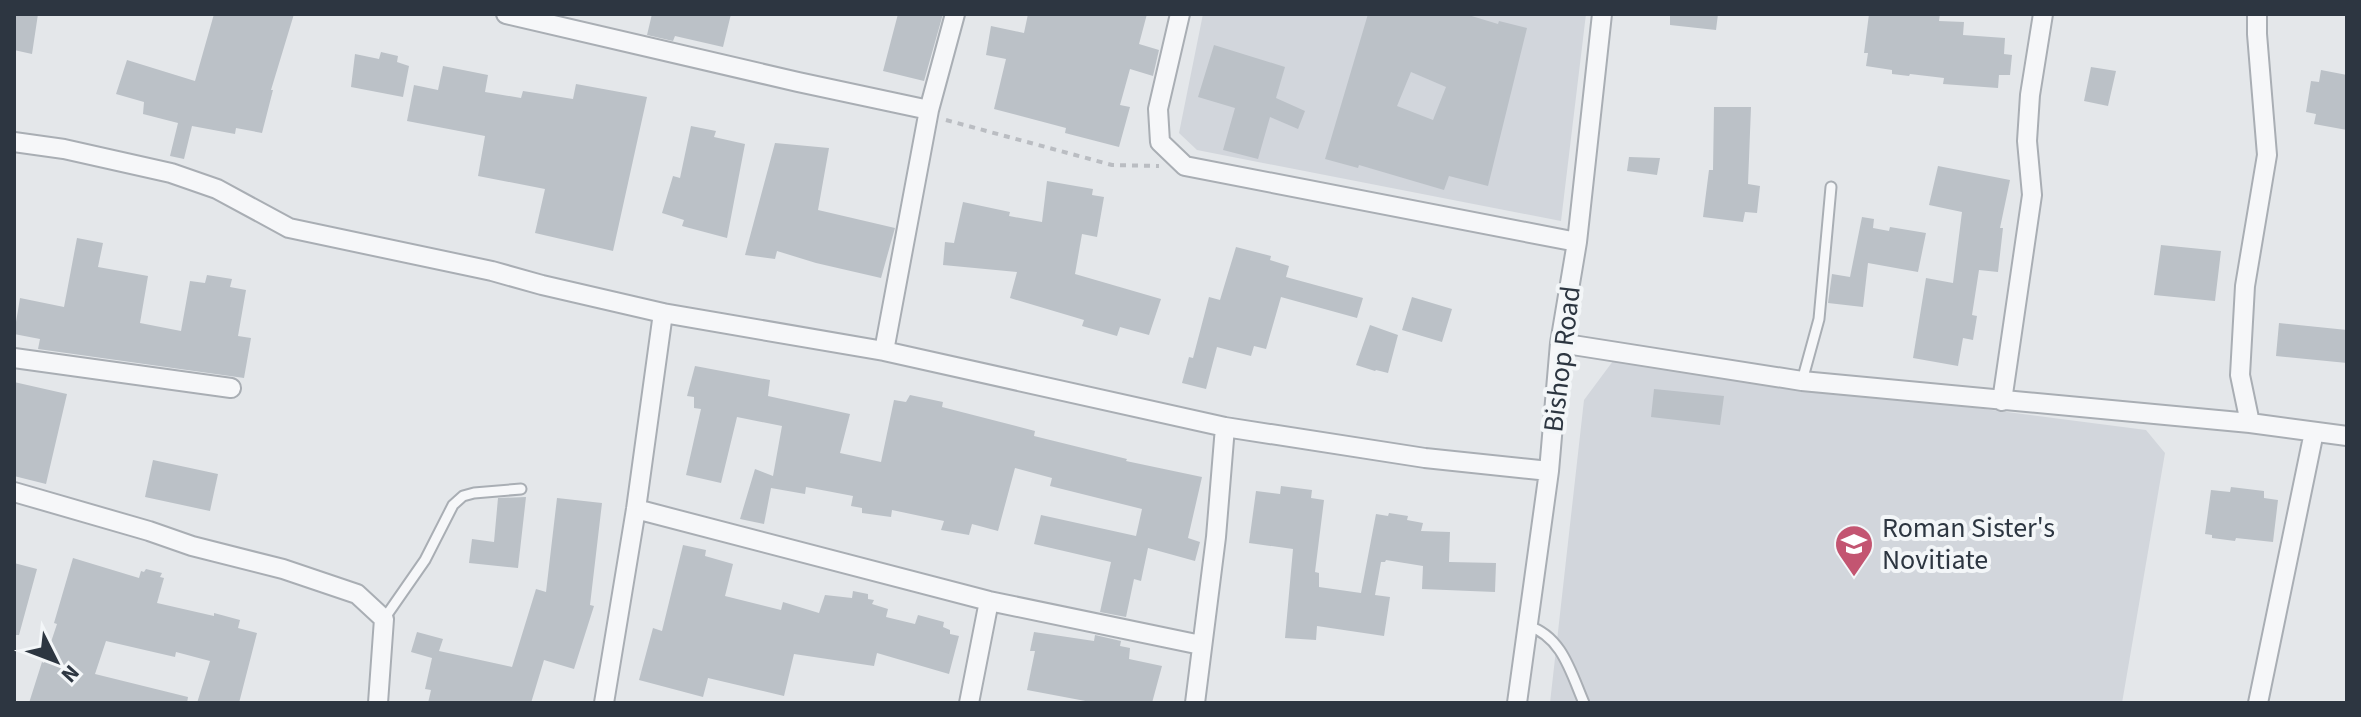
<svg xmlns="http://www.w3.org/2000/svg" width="2361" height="717" font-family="'Source Sans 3',sans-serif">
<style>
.built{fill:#d2d6dc}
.building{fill:#bbc1c7;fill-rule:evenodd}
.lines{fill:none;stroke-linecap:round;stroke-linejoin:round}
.lane-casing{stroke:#a9aeb4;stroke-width:13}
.street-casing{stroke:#a9aeb4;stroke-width:22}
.path{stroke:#babdc2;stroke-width:4;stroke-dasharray:6 6;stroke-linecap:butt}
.lane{stroke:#f6f7f9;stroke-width:9}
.street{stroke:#f6f7f9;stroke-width:18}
.labels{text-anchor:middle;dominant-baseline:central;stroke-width:8;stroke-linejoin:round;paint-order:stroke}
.street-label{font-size:28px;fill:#2d3641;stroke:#f3f6f8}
.poi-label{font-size:28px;fill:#2d3641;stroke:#f3f6f8;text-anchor:start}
</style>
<rect width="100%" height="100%" fill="#e4e7ea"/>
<path class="built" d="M1203 14H1586L1561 221 1197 150 1179 133Z
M1613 361 2146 430 2165 453 2122 703H1550L1584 400Z"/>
<path class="building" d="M14 14H38L32 54 14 50Z
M214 14H294L271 90H273L262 133 236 128 235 134 192 126 184 159 170 156 178 123 143 114 144 102 116 94 127 60 195 81Z
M652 14H731L723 47 675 36 673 41 647 35Z
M898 14H943L924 81 883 71Z
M1028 14H1147L1139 44 1159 50 1153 76 1130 69 1120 105 1130 107 1119 147 1065 133 1066 128 994 109 1006 59 986 55 991 26 1024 33Z
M1368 14H1465L1498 24 1499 21 1527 28 1488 186 1449 176 1444 190 1359 165 1358 168 1325 159ZM1411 72 1446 87 1433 120 1397 106Z
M1670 14H1718L1716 30 1670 25Z
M1869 14H1940L1939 21 1964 22 1963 35 2005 38 2004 54 2012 55 2010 75H1999L1998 88 1943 84 1944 78 1910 74 1909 76 1892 74V70L1866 66 1868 53H1864Z
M1214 45 1285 67 1276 98 1305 111 1298 129 1270 117 1258 159 1223 150 1235 108 1198 97Z
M381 52 398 56 397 62 409 66 403 97 351 87 355 54 379 59Z
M443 66 488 75 485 92 521 98 523 91 573 99 576 84 647 97 613 251 535 233 545 189 478 176 485 136 407 121 414 85 438 90Z
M2091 67 2116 71 2108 106 2084 101Z
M2321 70 2347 75V130L2314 124 2316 114 2306 112 2311 81 2319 82Z
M1714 107H1751L1748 184 1760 186 1757 213 1745 212 1743 222 1703 217 1709 170H1713Z
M691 126 716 131 714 137 745 144 727 238 682 226 684 220 662 213 673 176 680 178Z
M775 143 829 148 818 210 895 228 881 278 816 263 777 251 775 259 745 255Z
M1629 157 1660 158 1657 175 1627 171Z
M1938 166 2010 180 2000 228H2003L1998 272 1979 270 1972 315 1977 316 1973 340 1963 338 1958 366 1913 358 1926 278 1953 283 1962 212 1929 205Z
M1047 181 1093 189 1092 195 1104 197 1097 237 1082 234 1075 274 1161 299 1149 335 1120 327 1117 336 1082 326 1084 320 1010 298 1017 272 943 265 945 242 954 243 963 202 1010 212 1009 216 1042 222Z
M1862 217 1874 219 1873 228 1889 231 1890 227 1926 233 1918 272 1868 263 1863 307 1828 303 1832 274 1850 277Z
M77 238 103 243 98 267 148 276 140 323 181 331 190 281 205 283 207 275 232 279 230 287 246 290 238 336 251 338 244 378 38 349 40 339 14 334 20 298 64 307Z
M2161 245 2221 251 2215 301 2154 295Z
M1236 247 1271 256 1270 260 1289 266 1286 277 1363 298 1357 318 1281 297 1266 349 1254 346 1251 356 1217 347 1206 389 1182 383 1189 357 1193 358 1209 297 1220 300Z
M1412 297 1452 309 1442 342 1402 330Z
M2279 323 2347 330V363L2276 356Z
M1370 325 1398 335 1388 373 1376 370 1375 371 1356 365Z
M695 366 770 380 768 396 850 414 840 453 881 462 894 400 906 402 910 395 943 402 942 407 1035 431 1034 436 1127 459 1126 461 1202 477 1188 538 1200 542 1195 561 1148 548 1141 581 1134 579 1126 617 1100 612 1111 562 1034 544 1041 515 1136 536 1142 509 1050 486 1052 478 1015 468 998 531 972 524 969 535 941 530 944 521 892 510 891 517 862 513V508L851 506 853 496 806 487 805 494 771 488 764 524 740 519 755 469 773 476 782 426 737 417 721 483 686 475 701 409 694 408V397L687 396Z
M14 382 67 394 46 484 14 476Z
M1654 389 1724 396 1720 425 1651 417Z
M153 460 218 474 210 511 145 497Z
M1281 486 1312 490 1311 498 1324 500 1315 572 1319 573V587L1361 593 1376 514 1388 516 1389 513 1408 516 1407 520 1423 523 1421 531 1450 532 1449 562 1496 563 1495 592 1422 589 1423 566 1386 560 1385 562H1381L1375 595 1390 597 1384 636 1317 626 1316 640 1285 638 1293 549 1249 543 1256 491 1280 494Z
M2231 487 2264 491V498L2278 500 2273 542 2236 538 2235 541 2212 538V535L2205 534 2211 490 2230 492Z
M526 497 518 568 469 563 472 539 494 542 498 498Z
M557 498 602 503 590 605 594 606 574 669 544 660 531 703H428L431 690 425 689 432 658 411 652 417 632 443 639 439 651 512 667 536 589 546 592Z
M683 545 706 550 705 556 733 564 725 596 781 610 783 602 819 613 825 595 852 598 853 591 868 594V599L874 600 872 604 888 609 886 617 915 624 918 615 944 622 943 627 950 630V634L959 636 949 674 877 653 874 666 794 654 784 696 708 678 703 697 639 680 653 628 662 631Z
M73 558 139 578 141 571 144 572 146 569 162 573 160 577 164 578 157 603 214 616V613L240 620 238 628 257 633 239 703H197L210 661 176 652 175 657 106 641 95 674 188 697 187 703H29L42 662 44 663 57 624 54 623Z
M14 563 37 569 19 635H14Z
M1034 632 1094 641 1095 635 1121 641 1120 646 1130 648 1129 659 1162 666 1152 703H1096L1027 690 1035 651H1030Z"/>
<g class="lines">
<g class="lane-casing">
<path id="lane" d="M1802 381 1819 319 1831 187
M384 619 425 560 453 505 463 496 474 493 521 489
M1528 626C1562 636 1571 673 1584 703"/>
</g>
<g class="street-casing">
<path id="street" d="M506 14 798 82 929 110
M1180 14 1158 109 1160 142 1185 166 1577 242
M14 142 64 149 171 173 217 189 289 228 492 271 542 285 663 313 884 351 1225 427 1425 458 1549 471
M1560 343 1802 381 2250 423 2347 436
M884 351 929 110 955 14
M14 358 231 388
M2002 401 2032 195 2027 141 2030 95 2043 14
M2250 423 2240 375 2245 286 2267 155 2257 34V14
M14 492 149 531 192 546 283 569 357 594 384 619 378 703
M636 509 989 601 1201 645
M604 703 636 509 663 313
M969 703 989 601
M1195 703 1216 537 1225 427
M1517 703 1549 471 1560 343 1577 242 1602 14
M2258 703 2314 432"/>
</g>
<path class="path" d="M946 120 1112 165 1159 166"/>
<use href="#lane" class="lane"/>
<use href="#street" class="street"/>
</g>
<defs>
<g id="school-pin" transform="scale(2)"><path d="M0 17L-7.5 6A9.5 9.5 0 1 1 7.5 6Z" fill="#c35571" stroke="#f3f6f8"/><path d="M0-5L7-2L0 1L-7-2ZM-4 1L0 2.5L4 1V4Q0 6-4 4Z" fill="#fff"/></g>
</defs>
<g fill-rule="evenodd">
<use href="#school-pin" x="1854" y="544"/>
</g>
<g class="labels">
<g class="street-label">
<text transform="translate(1562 359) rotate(-83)">Bishop Road</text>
</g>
<g class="poi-label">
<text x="1882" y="528">Roman Sister's<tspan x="1882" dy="32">Novitiate</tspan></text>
</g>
</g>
<rect width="2361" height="717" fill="none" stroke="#2d3641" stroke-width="32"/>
<g transform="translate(56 661) rotate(132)" stroke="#f3f6f8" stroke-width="6" paint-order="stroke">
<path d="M0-6L14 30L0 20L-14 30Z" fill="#2d3641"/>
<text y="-12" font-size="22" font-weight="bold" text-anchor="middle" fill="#2d3641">N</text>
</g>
</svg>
